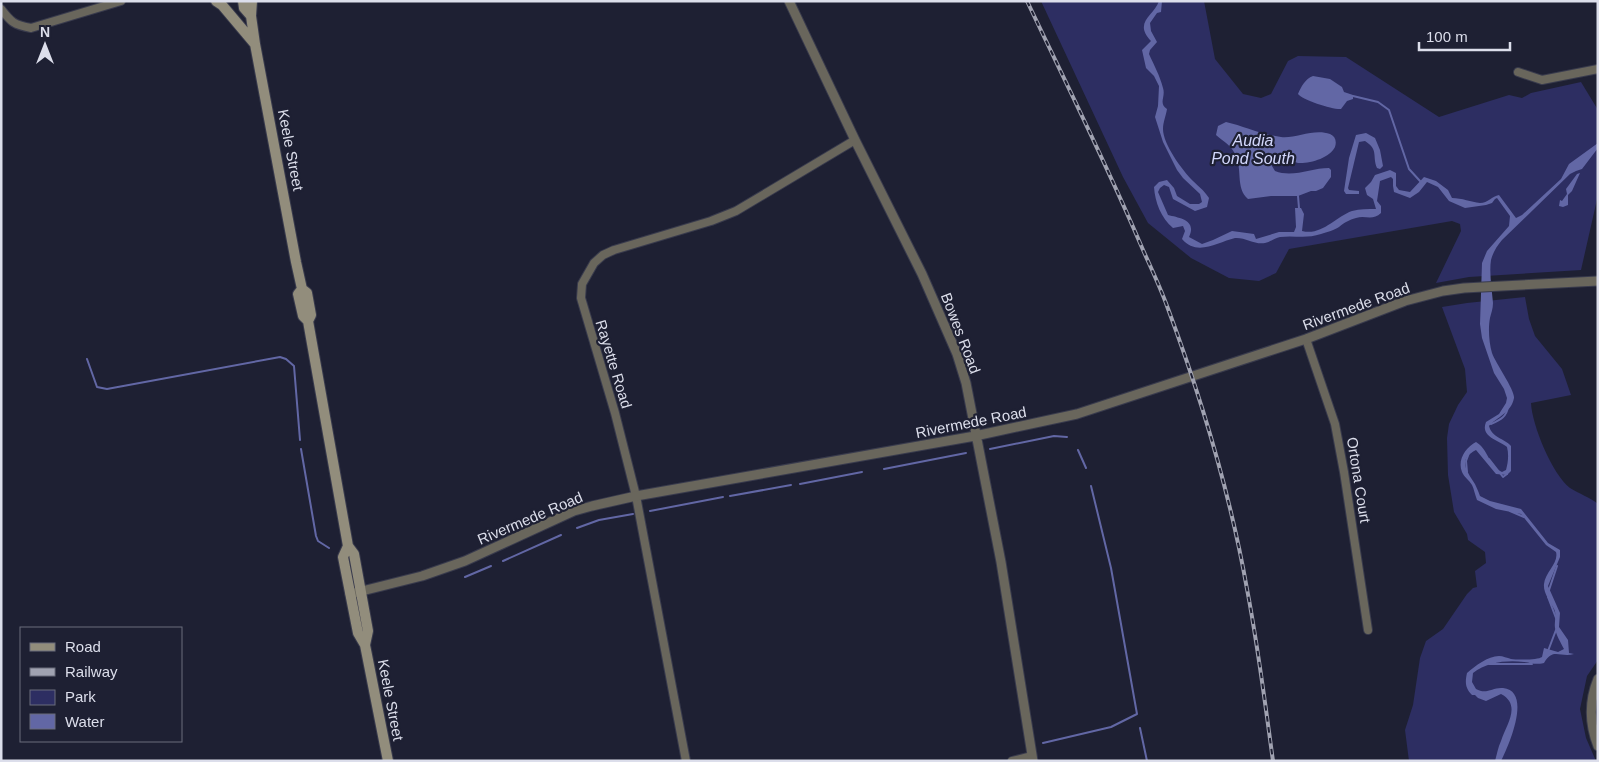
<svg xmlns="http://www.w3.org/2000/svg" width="1599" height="762" font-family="Helvetica,sans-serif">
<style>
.green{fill:#2d2e62}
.water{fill:#6267a5}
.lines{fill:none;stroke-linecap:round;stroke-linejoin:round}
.stream{stroke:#6267a5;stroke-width:2}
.minor-casing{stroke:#393b4d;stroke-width:10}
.tertiary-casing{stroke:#393b4d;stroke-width:11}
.secondary-casing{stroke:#393b4d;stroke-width:12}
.minor{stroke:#69665c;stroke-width:8}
.tertiary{stroke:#69665c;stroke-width:9}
.secondary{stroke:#928d7c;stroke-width:10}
.rail-casing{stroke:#a0a2b1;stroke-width:4}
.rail{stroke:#1e2033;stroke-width:2;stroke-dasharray:5.5;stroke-linecap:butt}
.labels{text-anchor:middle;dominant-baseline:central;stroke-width:4.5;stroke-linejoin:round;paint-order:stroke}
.street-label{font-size:15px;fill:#dcdeeb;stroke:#1e2033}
.water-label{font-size:16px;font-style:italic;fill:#d2d7fc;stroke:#1e2033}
</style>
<rect width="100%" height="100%" fill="#1e2033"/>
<path class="green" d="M1041 1H1204L1215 59 1243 94 1261 98 1271 94 1288 61 1298 56 1346 57 1439 117 1509 95 1522 98 1531 93 1581 82 1598 110V195L1581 270 1469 277 1436 283 1461 231 1460 224 1452 221 1289 249 1276 273 1259 281 1229 278 1191 258 1148 223 1123 177Z
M1525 297 1529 319 1535 336 1562 369 1571 395 1531 403C1532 425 1552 474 1570 488 1579 494 1590 497 1598 504V660L1587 676 1580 709 1586 738 1596 761H1409L1405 730 1413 705 1420 658 1426 641 1443 629 1467 594 1473 588 1477 587 1475 571 1486 563 1485 552 1468 540 1467 534 1454 512 1448 475 1447 438 1449 424 1458 405 1467 392 1465 369 1442 307 1467 303Z"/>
<path class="water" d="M1159 1H1162L1161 12 1157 13 1150 23 1151 31 1157 42 1150 50 1149 54C1154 65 1160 76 1163 88 1166 97 1158 103 1167 109 1166 116 1163 122 1163 129 1163 144 1182 170 1193 181 1199 187 1203 189 1209 198L1207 207 1195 211 1173 199 1169 187 1164 185 1160 188 1158 192 1168 215C1180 218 1197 220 1189 237L1202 244 1213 240 1232 231 1254 234 1256 239 1279 232H1294L1296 227 1295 208H1301L1304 214 1302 231C1322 236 1335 217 1352 211 1360 209 1368 209 1376 209L1373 199 1367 195 1365 188 1371 182 1375 175 1390 170 1396 173V186L1399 190 1410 192 1424 177 1436 181 1448 190 1452 198C1462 198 1471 202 1480 203 1488 203 1492 196 1499 195L1516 218 1522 215 1561 179 1569 164 1598 143V148L1582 169 1576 171 1570 174 1502 240C1497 246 1493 252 1491 260 1489 273 1492 290 1493 303 1493 309 1491 313 1490 318 1488 328 1489 343 1492 353 1496 364 1515 390 1514 398 1511 413 1497 417 1489 426 1492 438 1504 438 1511 446V471L1507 475 1496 474 1476 450C1459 459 1465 468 1473 481 1476 485 1478 491 1480 496L1490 501 1521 509 1548 543 1560 550V557L1548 586 1560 613 1559 627 1568 640 1569 653 1574 654C1560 658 1553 647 1544 663 1534 665 1533 663 1524 662 1507 660 1487 662 1473 673L1472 682 1476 689C1487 695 1492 687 1503 688 1533 691 1508 747 1501 761H1495C1497 754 1498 747 1501 741 1506 725 1522 705 1501 694L1486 701 1478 698 1475 695H1472C1465 688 1465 682 1467 673 1475 666 1488 656 1499 656 1503 656 1507 658 1511 659 1517 660 1538 660 1542 657L1544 648 1558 652 1564 649C1561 643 1556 635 1555 628 1554 621 1557 615 1554 609 1550 601 1543 593 1544 584 1545 572 1559 563 1556 552L1546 545 1521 514 1496 509 1477 500C1475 495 1474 489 1472 485 1469 480 1464 477 1462 472 1457 460 1466 447 1476 442 1488 449 1489 466 1502 472L1506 470C1508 463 1509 455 1507 447 1498 440 1480 437 1486 422L1499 414 1506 403 1507 398 1504 389 1494 373 1482 338 1480 324 1482 263 1487 251 1509 226 1510 216 1497 198 1495 199 1492 203 1486 205 1465 208 1449 201 1438 187 1427 182 1419 192 1410 198 1394 192 1393 186V179L1391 177 1380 181 1377 201 1381 206V213C1373 221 1365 215 1356 218 1349 220 1345 222 1339 227 1335 230 1327 232 1321 234 1306 239 1294 235 1280 237 1275 238 1270 242 1265 243 1255 245 1245 237 1235 238 1218 242 1197 257 1182 239L1185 231 1183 226 1173 228C1161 218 1155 202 1154 187L1159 182 1167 180 1174 188 1177 196 1190 204H1199L1202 202 1200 194 1183 178 1177 170 1163 142 1155 117 1158 106 1159 86 1154 76 1146 68 1142 50 1151 41C1133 22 1154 16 1159 1Z
M1313 76 1330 79 1342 87 1344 92 1353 95V99L1347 101 1341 109C1334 110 1302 100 1298 94 1301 87 1305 79 1313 76Z
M1226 122C1244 126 1262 135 1281 137 1295 139 1314 128 1330 134 1335 136 1337 141 1335 147 1330 158 1309 164 1298 163 1286 161 1281 151 1270 157L1269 161 1275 171C1293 178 1311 168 1329 168L1331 170V177L1323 188 1316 191H1311L1298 196H1271L1248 199C1235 188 1243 168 1235 154 1231 145 1224 142 1216 135L1218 126Z
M1366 133 1375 138 1380 150 1383 166 1380 169 1377 168C1372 156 1379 150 1365 141L1359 142 1348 188 1349 190 1359 191V194H1346L1344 191 1349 158 1356 135Z
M1580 173 1572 191 1568 195V205L1563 207 1559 206 1560 200 1562 201 1567 194 1566 189 1577 174Z"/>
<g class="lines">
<path class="stream" d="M1353 96 1378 102 1389 110 1409 169 1420 181
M1298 196 1299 208
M87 359 97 387 107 389 280 357 286 359 294 366 300 440
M1491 424C1500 420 1507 417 1508 406
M301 449 316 536 318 541 329 548
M990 449 1054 436 1067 437
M1078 450 1086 468
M1489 459 1503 477 1507 474
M884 469 966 453
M1467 472 1466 461 1469 453
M800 484 862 472
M730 496 791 485
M650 511 723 497
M1510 511 1524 517
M577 528 599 520 633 514
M503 561 561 535
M465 577 491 566
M1549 590 1557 566
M1548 597 1556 618
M1548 651 1556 630
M1489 664H1532
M1140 728 1147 761
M1043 743 1111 727 1137 714 1111 568 1091 486"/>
<g class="minor-casing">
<path id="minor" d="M1 9C11 22 14 25 31 28L121 1
M1518 72 1542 80 1598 69
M1306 339 1335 424 1344 472 1368 630
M686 761 636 496 615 413 581 298 582 284 594 263 603 255 614 250 711 221 736 211 855 140
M1012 761 1032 756"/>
</g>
<g class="tertiary-casing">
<path id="tertiary" d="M789 1 855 140 922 274 957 354 966 383 1001 562 1033 761
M350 594 422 576 465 561 574 511 592 506 636 496 975 436 1077 414 1306 339 1405 301 1443 291 1464 288 1598 281
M1598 679C1589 701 1589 723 1598 746"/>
</g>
<g class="secondary-casing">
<path id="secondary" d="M216 1 222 5 254 43
M243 1 244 8 251 16
M252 1 251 16 255 44 296 262 302 289 307 293 311 315 308 321
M302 289 298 294 303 316 308 321 348 546 354 554 368 631 365 645
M348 546 343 557 358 633 365 645 388 761"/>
</g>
<use href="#minor" class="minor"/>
<use href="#tertiary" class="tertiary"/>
<use href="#secondary" class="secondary"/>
<g class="rail-casing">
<path id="rail" d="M1027 1C1065 81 1105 161 1140 243 1149 264 1159 284 1167 306 1201 397 1230 493 1247 589 1258 646 1265 703 1273 761"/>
</g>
<use href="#rail" class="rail"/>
</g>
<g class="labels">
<g class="street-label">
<text transform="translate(291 150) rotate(79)">Keele Street</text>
<text transform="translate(1356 306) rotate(-20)">Rivermede Road</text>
<text transform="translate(961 333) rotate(69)">Bowes Road</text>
<text transform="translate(614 364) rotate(73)">Rayette Road</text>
<text transform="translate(971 422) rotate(-11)">Rivermede Road</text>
<text transform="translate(1359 480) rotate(81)">Ortona Court</text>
<text transform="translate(530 518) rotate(-23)">Rivermede Road</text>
<text transform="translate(391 700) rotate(79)">Keele Street</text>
</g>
<g class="water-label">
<text x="1253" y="140">Audia<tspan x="1253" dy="18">Pond South</tspan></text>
</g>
</g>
<rect width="1599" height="762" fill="none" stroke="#dcdeeb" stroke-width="5"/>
<rect x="20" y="627" width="162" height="115" fill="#1e2033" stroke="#6a6c7d"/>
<rect x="30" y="643" width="25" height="8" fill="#928d7c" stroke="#6a6c7d"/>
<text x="65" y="652" font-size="15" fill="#dcdeeb">Road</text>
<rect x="30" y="668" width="25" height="8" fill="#a0a2b1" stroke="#6a6c7d"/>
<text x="65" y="677" font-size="15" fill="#dcdeeb">Railway</text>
<rect x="30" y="690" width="25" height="15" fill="#2d2e62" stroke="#6a6c7d"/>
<text x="65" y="702" font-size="15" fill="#dcdeeb">Park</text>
<rect x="30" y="714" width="25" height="15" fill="#6267a5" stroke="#6a6c7d"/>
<text x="65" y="727" font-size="15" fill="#dcdeeb">Water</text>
<g transform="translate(45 45)" stroke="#1e2033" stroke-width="4" paint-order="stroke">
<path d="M0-4L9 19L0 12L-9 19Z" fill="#dcdeeb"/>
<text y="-8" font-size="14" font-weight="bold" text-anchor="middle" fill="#dcdeeb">N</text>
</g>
<path d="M1419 42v8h91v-8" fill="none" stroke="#dcdeeb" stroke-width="2.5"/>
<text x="1426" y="42" font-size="15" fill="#dcdeeb" stroke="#1e2033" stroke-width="4" paint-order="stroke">100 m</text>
</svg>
